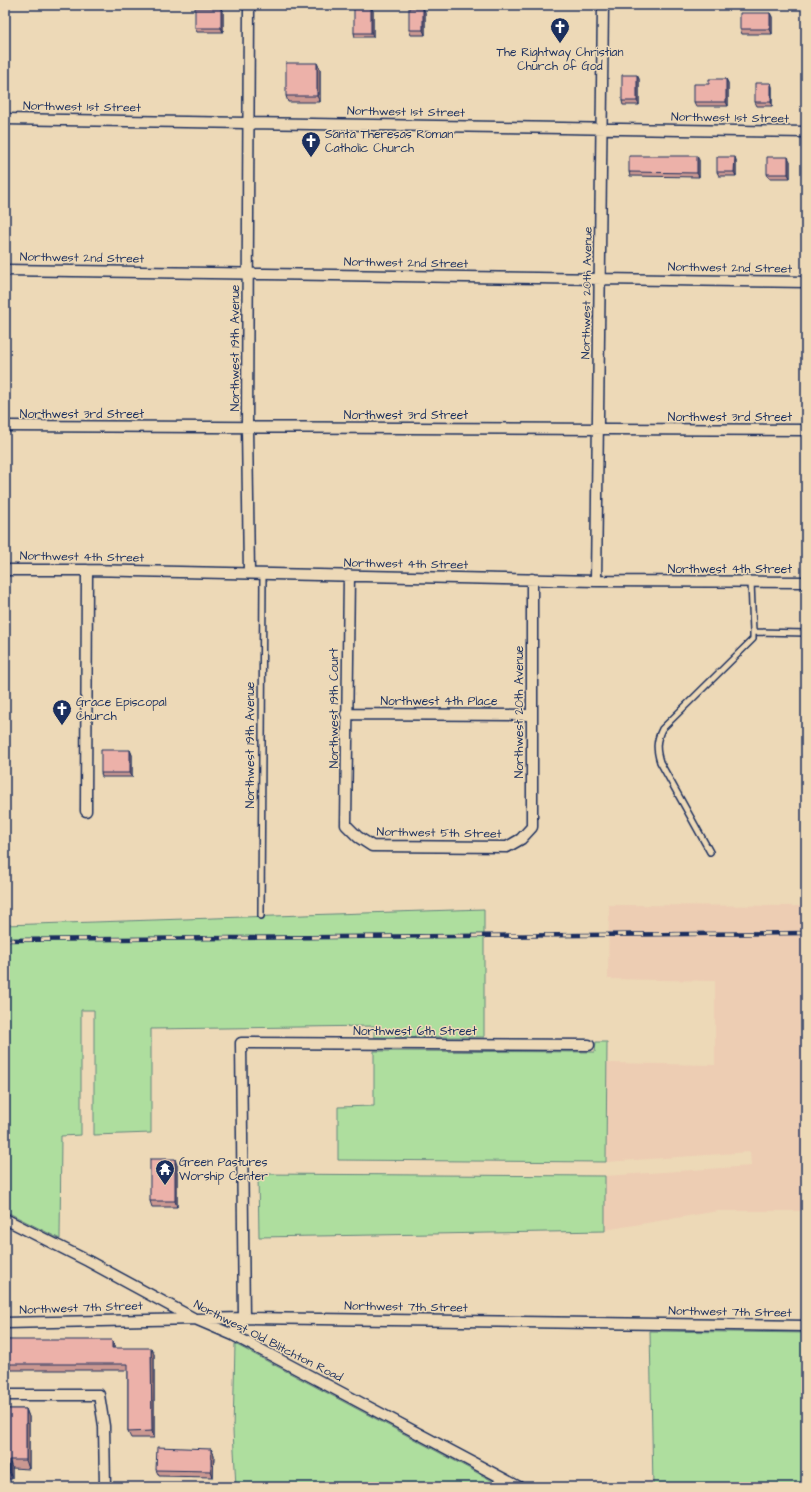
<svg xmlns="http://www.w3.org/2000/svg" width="811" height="1492" font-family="'Architects Daughter',sans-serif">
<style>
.built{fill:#edcdb3}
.green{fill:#aede9e;stroke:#64867e}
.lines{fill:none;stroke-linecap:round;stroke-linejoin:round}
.service-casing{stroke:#1b2f5e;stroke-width:8}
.minor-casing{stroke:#1b2f5e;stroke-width:13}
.service{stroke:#edd9b7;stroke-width:5}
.minor{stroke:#edd9b7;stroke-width:10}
.rail-casing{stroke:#1b2f5e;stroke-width:4.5}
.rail{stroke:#edd9b7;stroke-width:3;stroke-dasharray:9;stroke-linecap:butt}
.wall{fill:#cb9891;stroke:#1b2f5e}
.shaded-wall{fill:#a57c76;stroke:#1b2f5e}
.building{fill:#ecb1a9;stroke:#1b2f5e}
.labels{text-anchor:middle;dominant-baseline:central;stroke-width:3;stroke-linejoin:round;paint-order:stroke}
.poi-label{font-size:12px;fill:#1b2f5e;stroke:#edd9b7;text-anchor:start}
.street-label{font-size:12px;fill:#1b2f5e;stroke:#edd9b7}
</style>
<rect width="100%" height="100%" fill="#edd9b7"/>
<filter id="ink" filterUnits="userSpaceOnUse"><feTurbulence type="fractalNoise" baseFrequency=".025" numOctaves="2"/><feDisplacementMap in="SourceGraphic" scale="8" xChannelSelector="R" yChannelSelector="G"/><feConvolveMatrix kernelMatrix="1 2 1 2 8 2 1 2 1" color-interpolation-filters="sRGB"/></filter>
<g filter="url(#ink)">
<path class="built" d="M609 905 806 906V1211H718L605 1230V1176L751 1166 750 1152 606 1162 607 1063 715 1065V981L608 979Z"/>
<path class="green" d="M484 909V1037H374V1026L151 1029V1133L94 1135V1010H81V1135L61 1136 60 1239 5 1211V925Z
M596 1042H607L606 1162 338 1160V1107L374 1106V1051L595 1052Z
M258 1174 605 1176V1231L259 1237Z
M650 1331 806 1333V1487H653Z
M235 1344 504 1487H236L233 1431Z"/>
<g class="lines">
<g class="service-casing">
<path id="service" d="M751 582 753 632 806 633
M710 852 660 762C656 749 656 741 662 729L753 639V632
M261 916 263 573"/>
</g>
<g class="minor-casing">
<path id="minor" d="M5 119 806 132
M5 270 806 282
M5 426 806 430
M5 570H87L596 581 806 582
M249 573 247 427 249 5
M349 575 346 825 358 837 372 846 507 847 521 839 532 827V579
M596 581 603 5
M346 714 532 715
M86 811 87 570
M5 1219 88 1261 193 1318 233 1335 519 1487
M5 1323 244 1318 806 1326
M233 1335 244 1318 241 1043 589 1045
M5 1395H99L104 1426 105 1487"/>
</g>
<use href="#service" class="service"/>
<use href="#minor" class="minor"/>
<g class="rail-casing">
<path id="rail" d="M5 940 806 933"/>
</g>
<use href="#rail" class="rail"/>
</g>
<path class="wall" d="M371 7 373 11V37H355L354 33Z
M221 8 223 12V32H197L195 28Z
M423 8 425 12V35H411L409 30Z
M770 13 772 17V34H742L740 29Z
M320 69V102H288L286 96Z
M637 75 639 79V105H623L622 101Z
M726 79 728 83V106H696L694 102 709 84Z
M771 83 772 87V106H757L755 102Z
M699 160V177L630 176 629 172Z
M736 161V176H719L717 172Z
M790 161V178H769L767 174Z
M130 750 132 755V777H102L101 773Z
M177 1165V1207H152L150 1201Z
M5 1340 114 1346V1348L154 1354V1438H131L128 1432V1370H5Z
M5 1409H26L29 1417V1469L12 1468V1479H5Z
M211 1449 214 1455 213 1477 159 1476 156 1470Z"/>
<path class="shaded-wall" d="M371 7 373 11V37L371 33Z
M221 8 223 12V32L221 28Z
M423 8 425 12V35L423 30Z
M770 13 772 17V34L770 29Z
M317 63 320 69V102L317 96Z
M637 75 639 79V105L637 101Z
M726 79 728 83V106L726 102Z
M771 83 772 87V106L771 102Z
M697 156 699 160V177L697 173Z
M735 157 736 161V176L734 172Z
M788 157 790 161V178L788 174Z
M130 750 132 755V777L130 773Z
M175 1159 177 1165V1207L175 1201Z
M112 1340 114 1346V1355L112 1348Z
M151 1348 154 1354V1438L152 1431Z
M26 1409 29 1417V1469L26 1460Z
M211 1449 214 1455 213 1477 211 1471Z
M9 1460 12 1468V1479L9 1471Z"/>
<path class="building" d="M354 7H371V33H354Z
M195 8H221V28H195Z
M409 8H423V30H409Z
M740 13H770V29H740Z
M286 63H317V96H286Z
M622 75H637V101H622Z
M709 79H726V102H694V84H709Z
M755 83H771V102H755Z
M629 156H697V173L629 172Z
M717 157H735L734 172H717Z
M767 157H788V174H767Z
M101 750H130V773H101Z
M150 1159H175V1201H150Z
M5 1340H112V1348H151L152 1431 128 1432V1364H5Z
M5 1409H26V1460H9V1471H5Z
M157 1447 211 1449V1471L156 1470Z"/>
</g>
<defs>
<g id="church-pin" transform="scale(1)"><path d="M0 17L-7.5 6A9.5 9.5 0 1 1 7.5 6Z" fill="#1b2f5e" stroke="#edd9b7"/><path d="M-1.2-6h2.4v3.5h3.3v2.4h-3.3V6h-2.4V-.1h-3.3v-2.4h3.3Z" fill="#fff"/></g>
<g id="temple-pin" transform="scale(1)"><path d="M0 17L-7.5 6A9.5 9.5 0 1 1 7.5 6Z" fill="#1b2f5e" stroke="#edd9b7"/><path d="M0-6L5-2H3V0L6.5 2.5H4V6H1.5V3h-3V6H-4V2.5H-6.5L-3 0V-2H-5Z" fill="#fff"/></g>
</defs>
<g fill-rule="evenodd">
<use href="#church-pin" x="560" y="27"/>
<use href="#church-pin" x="311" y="141"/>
<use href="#church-pin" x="62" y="709"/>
<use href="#temple-pin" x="165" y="1169"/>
</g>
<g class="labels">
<g class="poi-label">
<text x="560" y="52" text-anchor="middle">The Rightway Christian<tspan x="560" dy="14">Church of God</tspan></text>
<text x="325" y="134">Santa Theresas Roman<tspan x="325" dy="14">Catholic Church</tspan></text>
<text x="76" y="702">Grace Episcopal<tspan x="76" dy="14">Church</tspan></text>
<text x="179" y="1162">Green Pastures<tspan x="179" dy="14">Worship Center</tspan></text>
</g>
<g class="street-label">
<text transform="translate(82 107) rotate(1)">Northwest 1st Street</text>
<text transform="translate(406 112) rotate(1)">Northwest 1st Street</text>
<text transform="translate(730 118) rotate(1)">Northwest 1st Street</text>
<text transform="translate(82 258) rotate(1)">Northwest 2nd Street</text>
<text transform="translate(406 263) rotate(1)">Northwest 2nd Street</text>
<text transform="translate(730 268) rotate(1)">Northwest 2nd Street</text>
<text transform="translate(587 293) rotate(-89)">Northwest 20th Avenue</text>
<text transform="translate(235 348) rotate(-90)">Northwest 19th Avenue</text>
<text x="82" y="414">Northwest 3rd Street</text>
<text x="406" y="415">Northwest 3rd Street</text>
<text x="730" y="417">Northwest 3rd Street</text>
<text transform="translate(82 557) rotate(1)">Northwest 4th Street</text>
<text transform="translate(406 564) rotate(1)">Northwest 4th Street</text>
<text x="730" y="569">Northwest 4th Street</text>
<text x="439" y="701">Northwest 4th Place</text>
<text transform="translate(334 708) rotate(-90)">Northwest 19th Court</text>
<text transform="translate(519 712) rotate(-90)">Northwest 20th Avenue</text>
<text transform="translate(250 745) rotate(-90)">Northwest 19th Avenue</text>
<text transform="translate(439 833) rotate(1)">Northwest 5th Street</text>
<text x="415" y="1031">Northwest 6th Street</text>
<text transform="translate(406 1307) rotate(1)">Northwest 7th Street</text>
<text transform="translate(81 1308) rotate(-2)">Northwest 7th Street</text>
<text transform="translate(730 1312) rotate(1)">Northwest 7th Street</text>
<text transform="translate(268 1341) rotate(27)">Northwest Old Blitchton Road</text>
</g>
</g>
<rect width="811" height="1492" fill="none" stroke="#edd9b7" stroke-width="20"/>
<rect x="10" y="10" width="791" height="1472" fill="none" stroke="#1b2f5e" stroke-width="1.5" filter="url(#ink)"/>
</svg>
